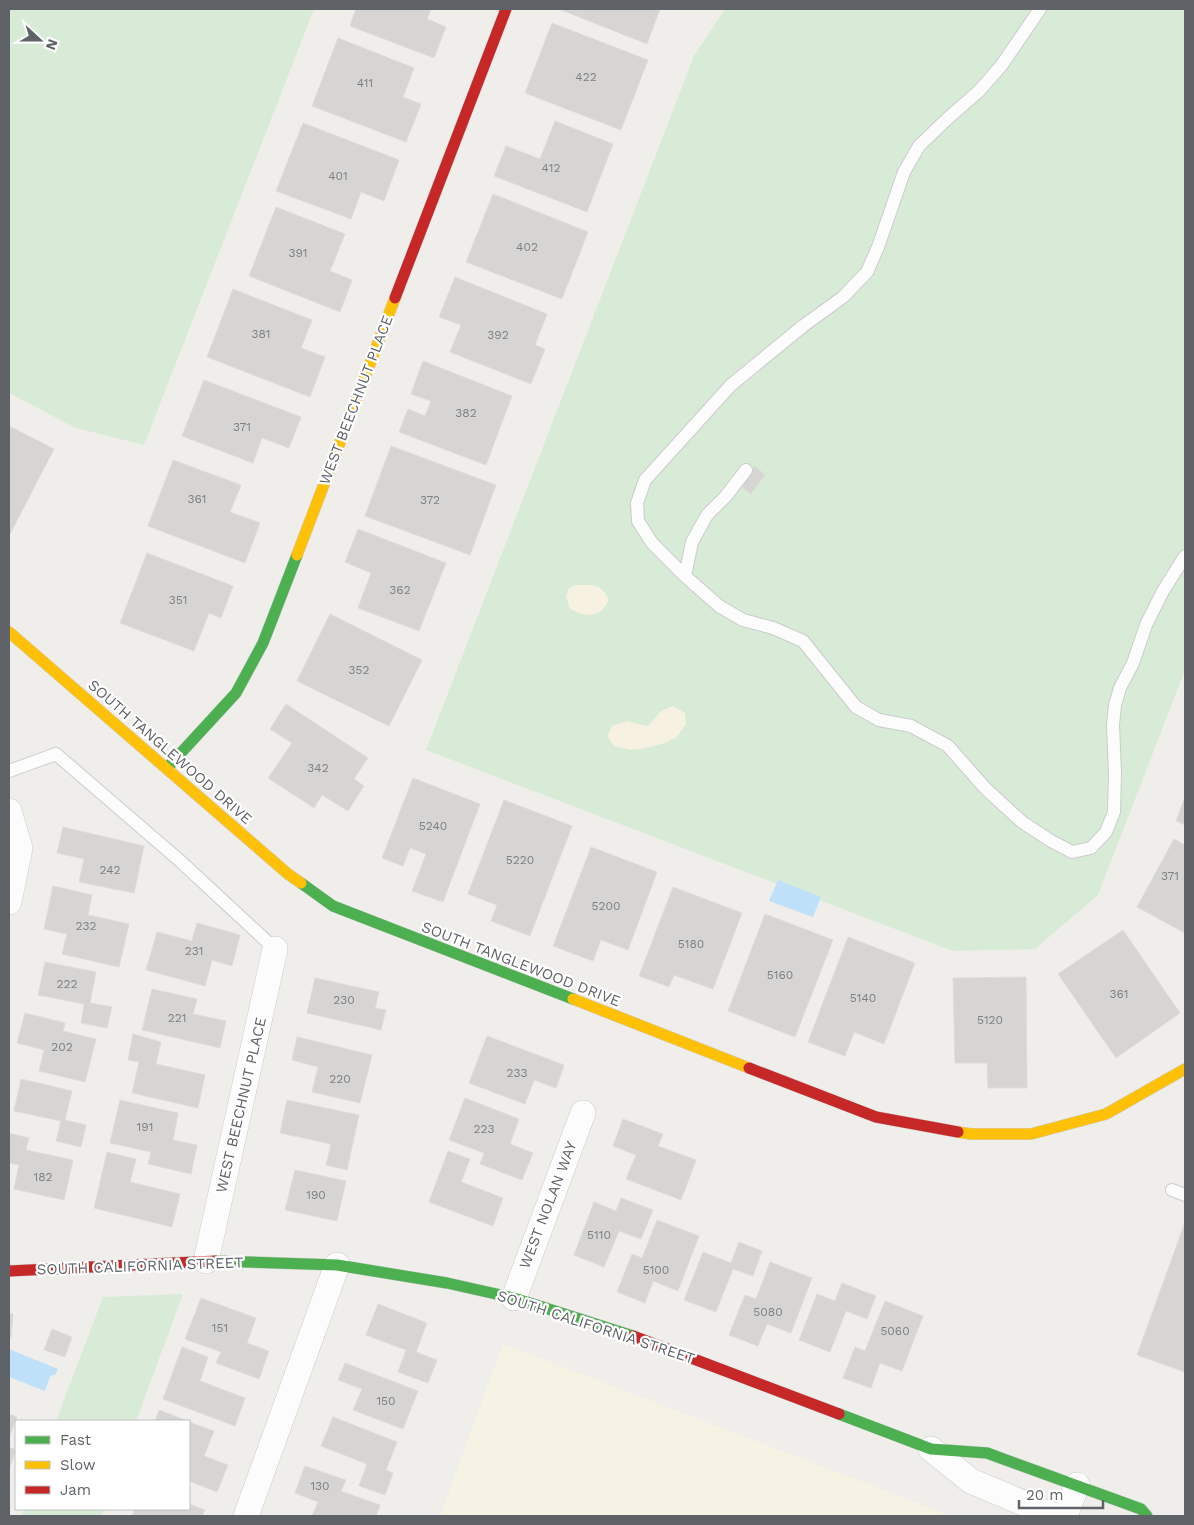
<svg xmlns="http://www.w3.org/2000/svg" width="1194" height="1525" font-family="'Work Sans',sans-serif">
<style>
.commercial{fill:#f7f3e4}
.green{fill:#d8ebd6}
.sand{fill:#f6f1e1}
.water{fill:#bfe0f9}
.building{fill:#d6d5d3;stroke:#deddd9}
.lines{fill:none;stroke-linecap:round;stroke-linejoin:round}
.lane-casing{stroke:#cbcccc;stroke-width:14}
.street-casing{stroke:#cbcccc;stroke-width:26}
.fast-casing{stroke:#cacacb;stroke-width:12}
.slow-casing{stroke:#cacacb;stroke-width:12}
.jam-casing{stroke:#cacacb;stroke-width:12}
.lane{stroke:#fdfcfc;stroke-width:12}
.street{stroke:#fdfcfc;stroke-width:25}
.fast{stroke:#4caf50;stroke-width:11}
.slow{stroke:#ffc107;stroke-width:11}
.jam{stroke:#c62828;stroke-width:11}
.labels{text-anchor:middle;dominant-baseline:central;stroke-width:4.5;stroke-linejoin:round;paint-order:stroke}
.number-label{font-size:12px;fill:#7e8184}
.street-label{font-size:15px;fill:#5f6368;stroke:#fff}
</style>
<rect width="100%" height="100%" fill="#efeeea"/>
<path class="commercial" d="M503 1344 951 1516H440Z"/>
<path class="green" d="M9 9H314L144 445 76 428 9 393Z
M725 9H1185V670L1098 895 1035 949 953 951 426 750 694 56Z
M183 1294 136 1421H56L103 1297Z
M24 1509H104L101 1516H21Z"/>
<path class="sand" d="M576 585C593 585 602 583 609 600 600 619 586 617 570 609L566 597 569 588Z
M673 706 685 713 686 724 677 737 665 743 646 748 631 750 614 746 607 736 612 726 627 721 646 726 650 724 661 711Z"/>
<path class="water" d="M778 880 821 897 813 917 769 901Z
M9 1349 58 1369 55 1375 50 1376 45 1391 9 1377Z"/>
<path class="building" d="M356 9H431L427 19 446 27 434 58 350 26Z
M559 9H660L647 44Z
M552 23 648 60 621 130 525 93Z
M338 38 414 68 403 97 421 104 406 142 312 106Z
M555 121 613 144 587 212 494 176 506 146 540 159Z
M303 123 399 160 384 201 361 192 351 219 276 191Z
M493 194 588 232 562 299 466 262Z
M276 207 345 234 330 271 352 280 340 312 249 276Z
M455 277 547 314 535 345 545 349 531 384 450 352 461 325 439 317Z
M233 289 312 320 301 348 325 357 310 397 207 357Z
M423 361 512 396 486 465 399 432 408 409 425 416 431 401 411 394Z
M204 380 301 417 289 448 262 438 253 463 182 436Z
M9 426 54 449 9 536Z
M391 446 496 485 470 555 365 516Z
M173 460 241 485 230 512 260 523 245 563 148 526Z
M755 466 765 475 751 494 740 486Z
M358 529 446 563 419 631 358 608 371 573 345 562Z
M147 553 233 586 221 618 209 613 194 651 120 623Z
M330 614 422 660 389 726 297 681Z
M286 704 368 758 354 779 364 786 348 811 322 795 314 808 268 778 292 743 270 729Z
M413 778 480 804 443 902 412 891 426 854 410 848 403 866 382 858Z
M1185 797V825L1176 821Z
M504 800 572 826 530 936 491 921 497 905 468 894Z
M63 827 144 846 134 893 79 882 84 859 57 853Z
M1174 839 1185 845V933L1137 907Z
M591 847 657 872 628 950 601 940 593 961 553 946Z
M53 886 92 895 88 915 129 924 119 967 62 954 67 934 44 929Z
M673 887 742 913 713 989 674 975 669 987 639 976Z
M765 914 833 940 795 1037 728 1011Z
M197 923 240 935 232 966 212 960 205 986 146 970 157 932 192 941Z
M1123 930 1180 1013 1116 1058 1058 974Z
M848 937 915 963 884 1044 854 1032 845 1056 808 1042Z
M45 962 96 972 90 1003 112 1007 107 1028 81 1023 84 1004 38 995Z
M1026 977 1027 1088H988L987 1063H955L953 978Z
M315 978 379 992 375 1008 386 1010 381 1030 307 1013Z
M152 989 197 999 193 1014 226 1021 220 1048 142 1030Z
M25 1013 65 1023 63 1031 96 1039 85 1082 39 1071 44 1050 17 1043Z
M133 1034 161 1042 156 1064 205 1075 198 1108 132 1093 139 1062 128 1060Z
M487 1036 564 1065 556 1088 534 1080 525 1104 469 1083Z
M297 1037 372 1055 360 1103 312 1092 318 1067 292 1060Z
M21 1079 72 1091 65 1120 86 1125 81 1147 56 1141 61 1121 14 1111Z
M465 1098 519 1119 510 1144 533 1153 522 1180 480 1164 484 1153 449 1140Z
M120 1100 178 1113 173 1140 197 1145 191 1174 148 1164 151 1152 110 1143Z
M287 1100 359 1115 347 1170 326 1165 331 1144 280 1133Z
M623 1119 663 1134 658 1146 696 1160 681 1200 626 1179 636 1155 613 1146Z
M9 1133 29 1138 26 1150 73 1160 64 1200 14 1189 19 1165 9 1163Z
M448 1151 470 1159 461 1182 503 1198 493 1226 429 1202Z
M107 1152 136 1159 130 1182 180 1194 172 1227 94 1208Z
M295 1170 346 1181 337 1221 285 1210Z
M621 1198 653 1210 641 1239 619 1231 604 1267 574 1255 594 1202 616 1211Z
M657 1220 699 1236 678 1291 653 1281 645 1303 617 1292 632 1254 642 1258Z
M1185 1222V1372L1137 1355Z
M739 1242 762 1251 753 1276 733 1269 716 1312 684 1300 703 1252 731 1263Z
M770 1262 812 1278 791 1333 767 1324 758 1346 729 1335 745 1295 756 1299Z
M842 1283 876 1296 867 1319 846 1311 830 1352 799 1340 817 1294 835 1301Z
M201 1298 256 1318 247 1343 269 1351 259 1379 216 1363 221 1352 185 1339Z
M885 1301 923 1316 902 1371 880 1363 871 1388 843 1378 855 1347 865 1351Z
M378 1304 427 1323 416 1352 437 1360 428 1383 398 1372 406 1350 366 1335Z
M9 1313 13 1314 11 1338H9Z
M52 1329 72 1337 65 1357 44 1350Z
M182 1347 208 1357 200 1381 245 1398 235 1426 163 1399Z
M345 1363 418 1391 403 1429 353 1410 362 1389 338 1380Z
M159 1410 188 1421H155Z
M9 1414 17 1417 9 1438Z
M333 1417 397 1442 386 1470 393 1473 385 1495 359 1486 367 1464 321 1446Z
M189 1422 214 1431 204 1456 228 1465 217 1492 189 1481Z
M9 1447 16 1450 9 1469Z
M305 1466 346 1480 341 1491 380 1505 376 1516H312L318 1502 295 1493Z
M189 1504 205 1510 202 1516H132L135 1509H189Z"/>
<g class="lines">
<g class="lane-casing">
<path id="lane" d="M746 470 726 496 707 515 692 542 685 576 719 606 743 620 773 628 803 641 856 707 879 720 911 726 948 746 985 788 1022 822 1051 841 1072 852 1091 848 1106 832 1114 812 1115 773 1113 725 1115 705 1120 688 1133 663 1146 625 1163 591 1185 556
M685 576 652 543 638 521 637 503 645 480 731 385 803 326 843 297 867 272 878 247 904 172 919 146 947 119 979 91 1001 66 1040 9
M9 771 56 754 179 860 275 949
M1172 1190 1185 1195"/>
</g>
<g class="street-casing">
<path id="street" d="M9 811 20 848 9 902
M206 1261 275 949
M514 1298 583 1113
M931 1449 971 1481 1054 1516
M246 1516 337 1265
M1065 1516 1077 1485"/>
</g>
<g class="fast-casing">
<path id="fast" d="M167 768 236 693 263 643 297 555
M301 883 333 906 573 999
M215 1261 337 1265 447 1283 514 1298 633 1336
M839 1414 931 1449 987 1453 1141 1509 1147 1516"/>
</g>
<g class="slow-casing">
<path id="slow" d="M297 555 395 298
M9 632 288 874 301 883
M573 999 749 1068
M958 1132 971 1134H1031L1106 1114 1185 1069"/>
</g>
<g class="jam-casing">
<path id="jam" d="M395 298 506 9
M749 1068 876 1117 958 1132
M9 1271 215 1261
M633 1336 839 1414"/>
</g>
<use href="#lane" class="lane"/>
<use href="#street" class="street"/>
<use href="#fast" class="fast"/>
<use href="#slow" class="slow"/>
<use href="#jam" class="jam"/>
</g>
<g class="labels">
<g class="number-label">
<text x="586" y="77">422</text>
<text x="365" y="83">411</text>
<text x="551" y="168">412</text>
<text x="338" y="176">401</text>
<text x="527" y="247">402</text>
<text x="298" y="253">391</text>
<text x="261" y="334">381</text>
<text x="498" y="335">392</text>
<text x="466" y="413">382</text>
<text x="242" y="427">371</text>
<text x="197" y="499">361</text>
<text x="430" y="500">372</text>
<text x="400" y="590">362</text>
<text x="178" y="600">351</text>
<text x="359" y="670">352</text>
<text x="318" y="768">342</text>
<text x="433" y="826">5240</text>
<text x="520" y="860">5220</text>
<text x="110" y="870">242</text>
<text x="1170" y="876">371</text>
<text x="606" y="906">5200</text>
<text x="86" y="926">232</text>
<text x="691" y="944">5180</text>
<text x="194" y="951">231</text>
<text x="780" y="975">5160</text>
<text x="67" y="984">222</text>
<text x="1119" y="994">361</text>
<text x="863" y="998">5140</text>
<text x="344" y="1000">230</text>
<text x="177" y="1018">221</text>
<text x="990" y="1020">5120</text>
<text x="62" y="1047">202</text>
<text x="517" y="1073">233</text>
<text x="340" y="1079">220</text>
<text x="145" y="1127">191</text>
<text x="484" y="1129">223</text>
<text x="43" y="1177">182</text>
<text x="316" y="1195">190</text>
<text x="599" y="1235">5110</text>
<text x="656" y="1270">5100</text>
<text x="768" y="1312">5080</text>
<text x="220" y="1328">151</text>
<text x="895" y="1331">5060</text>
<text x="386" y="1401">150</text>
<text x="320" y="1486">130</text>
</g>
<g class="street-label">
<text transform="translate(356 400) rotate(-69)">WEST BEECHNUT PLACE</text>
<text transform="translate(170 752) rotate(41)">SOUTH TANGLEWOOD DRIVE</text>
<text transform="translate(521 964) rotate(21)">SOUTH TANGLEWOOD DRIVE</text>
<text transform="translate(241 1105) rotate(-77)">WEST BEECHNUT PLACE</text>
<text transform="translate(548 1205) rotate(-69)">WEST NOLAN WAY</text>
<text transform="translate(140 1266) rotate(-2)">SOUTH CALIFORNIA STREET</text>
<text transform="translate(596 1327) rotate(18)">SOUTH CALIFORNIA STREET</text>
</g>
</g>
<rect width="1194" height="1525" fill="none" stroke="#5f6368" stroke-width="20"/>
<rect x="15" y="1420" width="175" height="90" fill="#ffffff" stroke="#bfc1c3"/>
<rect x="25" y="1436" width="25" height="8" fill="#4caf50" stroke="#bfc1c3"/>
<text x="60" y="1445" font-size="15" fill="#5f6368">Fast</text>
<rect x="25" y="1461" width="25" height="8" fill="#ffc107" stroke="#bfc1c3"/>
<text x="60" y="1470" font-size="15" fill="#5f6368">Slow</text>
<rect x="25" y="1486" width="25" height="8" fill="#c62828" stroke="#bfc1c3"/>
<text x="60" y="1495" font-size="15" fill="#5f6368">Jam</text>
<g transform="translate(40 40) rotate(111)" stroke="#ffffff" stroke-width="4" paint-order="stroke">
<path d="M0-4L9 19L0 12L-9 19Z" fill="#5f6368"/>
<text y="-8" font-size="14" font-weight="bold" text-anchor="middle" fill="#5f6368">N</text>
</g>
<path d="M1019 1500v8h84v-8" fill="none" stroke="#5f6368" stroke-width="2.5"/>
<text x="1026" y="1500" font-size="15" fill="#5f6368" stroke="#ffffff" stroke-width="4" paint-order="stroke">20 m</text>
</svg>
